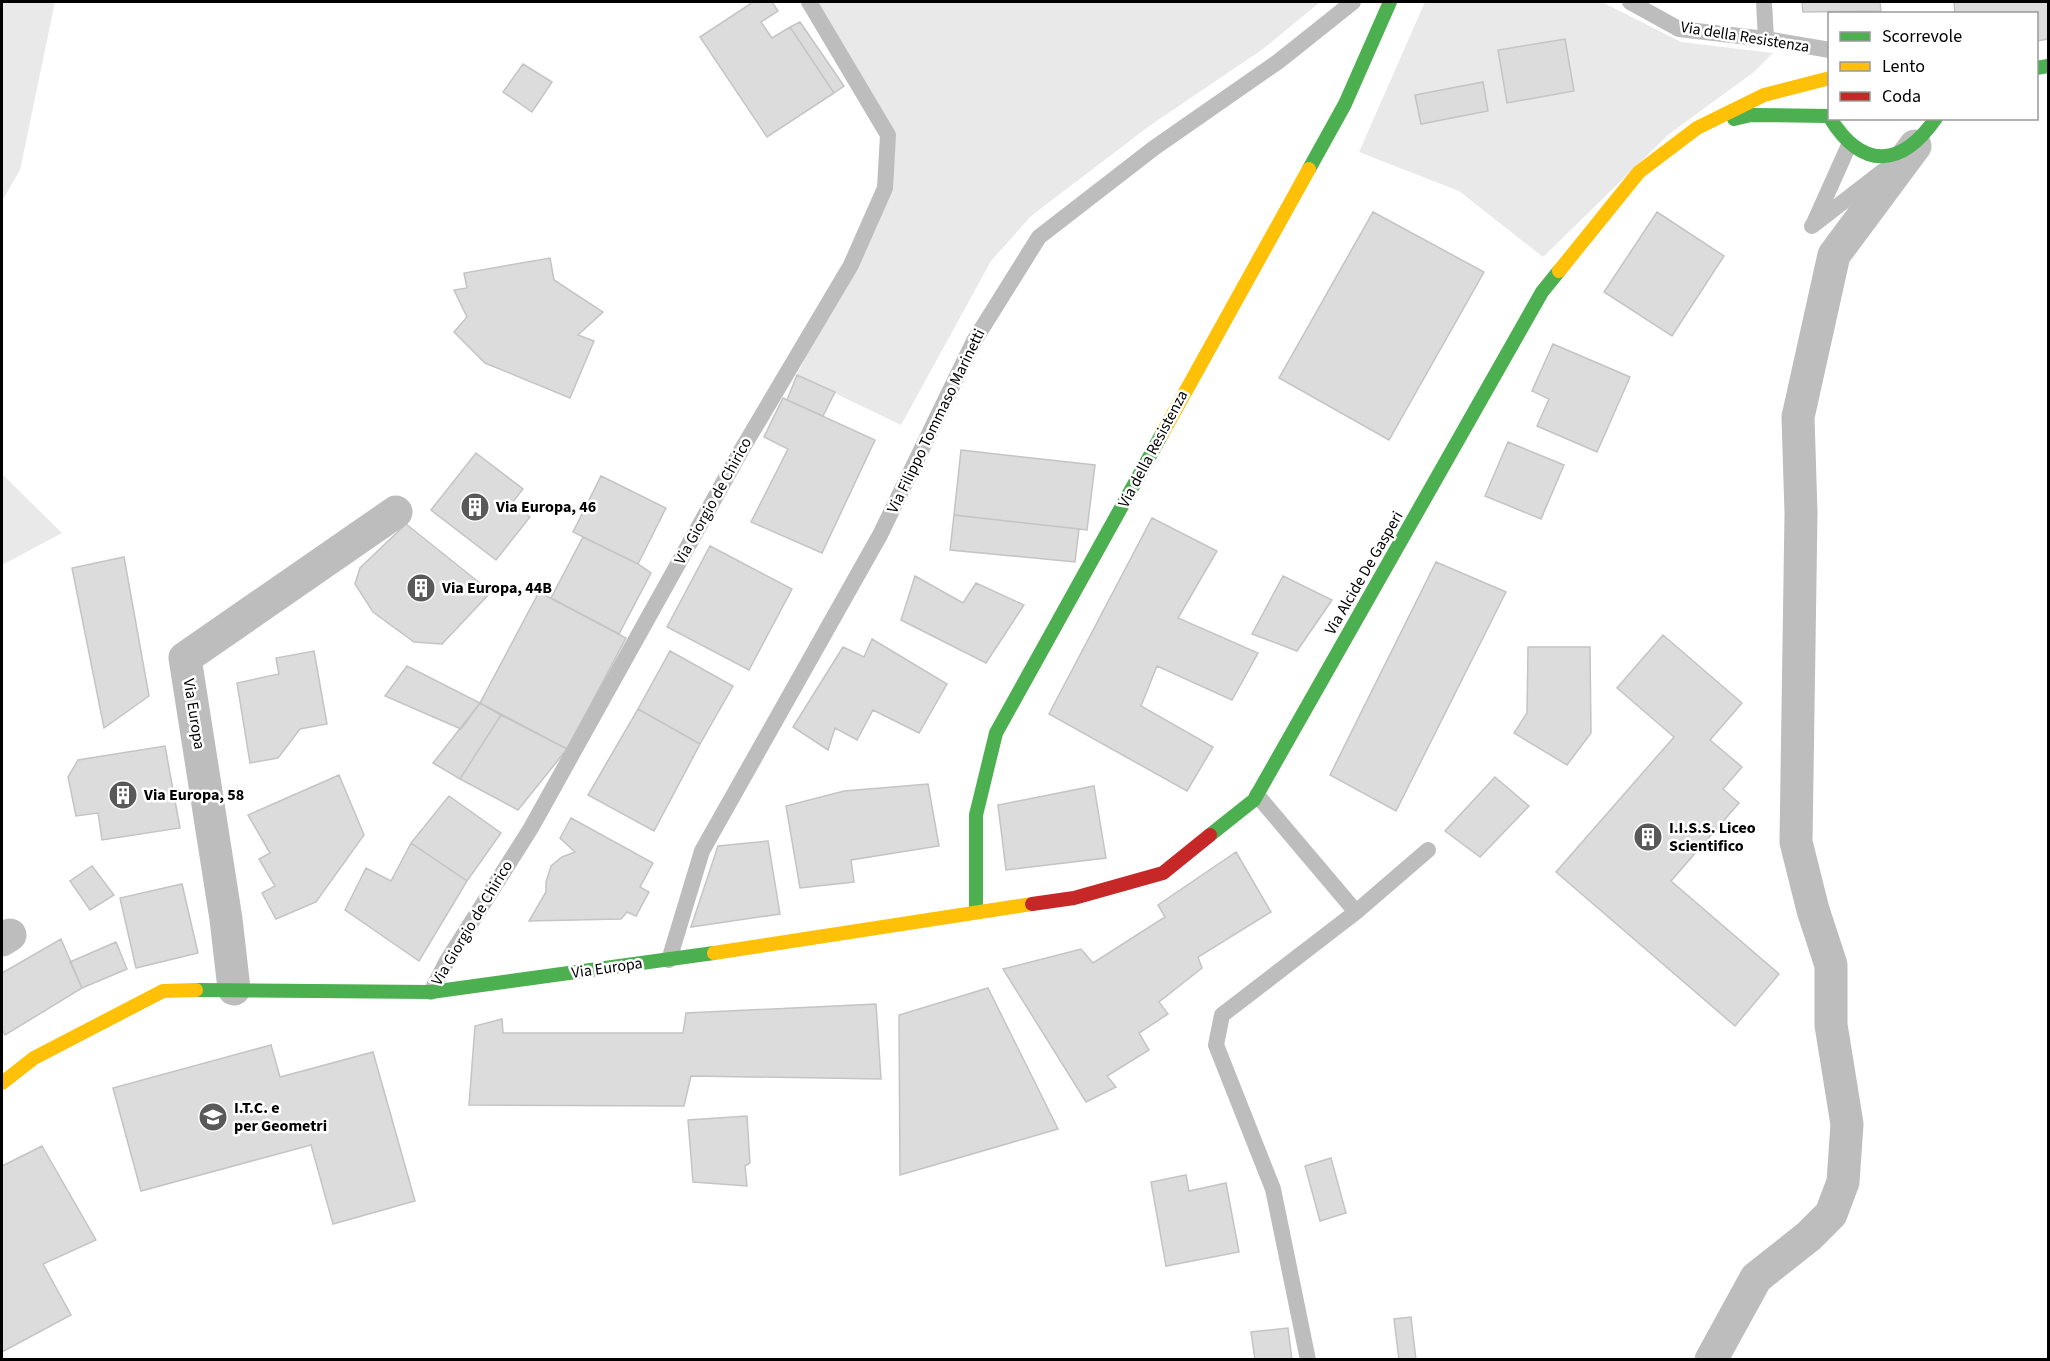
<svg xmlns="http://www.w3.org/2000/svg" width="2050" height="1361" font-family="'Source Sans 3',sans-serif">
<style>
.green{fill:#e9e9e9}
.building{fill:#dcdcdc;stroke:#c4c4c4;stroke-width:1.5}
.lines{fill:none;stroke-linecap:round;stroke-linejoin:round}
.lane{stroke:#bdbdbd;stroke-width:16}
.street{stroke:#bdbdbd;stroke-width:33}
.fast{stroke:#4caf50;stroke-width:14}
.slow{stroke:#ffc107;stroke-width:14}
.jam{stroke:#c62828;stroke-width:14}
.labels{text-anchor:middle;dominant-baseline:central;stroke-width:5;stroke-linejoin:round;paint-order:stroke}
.street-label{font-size:16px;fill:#000;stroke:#fff}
.poi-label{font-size:16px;font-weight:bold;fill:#000;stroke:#fff;text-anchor:start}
</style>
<rect width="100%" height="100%" fill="#fff"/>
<path class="green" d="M2 2H55L20 170 2 201Z
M804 2H1320L1263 49 1152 124 1031 216 991 261 901 425 797 375 851 265 885 188 888 135Z
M1425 2H1602L1681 42 1773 53 1754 72 1669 134 1543 257 1459 191 1359 152Z
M2 474 62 533 2 565Z"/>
<path class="building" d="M753 2H772L778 11 761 22 772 38 790 27 834 93 767 137 700 37Z
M1802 2H1880L1881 11 1803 12Z
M1954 2H2048V39L2036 41V14H1955Z
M800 22 844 86 834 93 790 27Z
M1565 39 1574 91 1507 103 1498 50Z
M523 64 552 82 532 112 503 92Z
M1483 82 1488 111 1421 124 1415 95Z
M1373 212 1484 272 1389 440 1279 378Z
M1657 212 1724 256 1672 336 1604 292Z
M550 258 554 280 603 312 578 335 594 341 570 398 485 363 454 332 467 317 454 290 467 288 464 273Z
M1553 344 1630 377 1597 452 1537 426 1549 399 1532 391Z
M797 375 835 392 823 416 787 400Z
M783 398 875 440 822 553 751 522 788 449 764 437Z
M1508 442 1564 465 1541 519 1485 496Z
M961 450 1095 465 1087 530 954 515Z
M476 453 523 489 512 503 530 517 496 560 431 510Z
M601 476 666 508 638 564 573 532Z
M954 515 1079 529 1075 562 950 550Z
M1152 518 1217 551 1178 618 1258 653 1232 700 1157 666 1141 706 1213 747 1187 791 1049 714Z
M406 524 491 592 442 644 414 642 373 612 355 584 360 568Z
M583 537 638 564 651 573 619 634 551 598Z
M710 546 792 589 749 670 667 627Z
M124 557 149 696 104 728 72 568Z
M1436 562 1506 592 1396 811 1330 775Z
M915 576 963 603 976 583 1024 605 986 663 901 620Z
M1283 576 1332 600 1297 651 1252 634Z
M539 592 626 638 567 749 480 703Z
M1663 635 1742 703 1710 740 1742 767 1723 789 1739 803 1671 881 1779 974 1735 1026 1556 872 1674 737 1617 688Z
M872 639 947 684 919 733 873 710 857 740 835 728 828 750 793 727 843 647 864 657Z
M1528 647H1590L1591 733 1567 765 1514 733 1527 713Z
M314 651 327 724 300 729 278 758 250 763 237 683 279 674 276 658Z
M670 651 733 686 700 744 638 709Z
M407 666 480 703 461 729 385 696Z
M480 703 501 715 460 779 433 763Z
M638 709 700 744 654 831 588 795Z
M501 715 567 749 518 810 460 779Z
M165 746 180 828 102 840 98 813 76 816 68 777 78 760Z
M339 775 364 835 316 902 276 919 262 893 275 886 259 859 270 853 248 815Z
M1495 777 1529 806 1480 857 1445 831Z
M928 784 939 846 851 860 854 882 800 888 786 806 844 791Z
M1094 786 1106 858 1006 870 998 805Z
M449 796 501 833 467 881 411 843Z
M571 818 653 863 640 887 649 892 636 916 627 912 621 919 529 921 546 892V882L551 866 562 857 575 852 560 838Z
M768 841 780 914 691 927 718 846Z
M411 843 467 881 419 961 345 910 366 868 391 881Z
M1236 852 1271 912 1198 957 1202 968 1159 1002 1168 1014 1139 1033 1149 1050 1107 1076 1116 1087 1086 1102 1003 969 1081 949 1093 963 1165 917 1158 905Z
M92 866 114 895 90 910 70 881Z
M182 884 198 953 136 968 120 898Z
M61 939 82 988 5 1035 2 1029V973Z
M116 942 127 969 82 988 70 962Z
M988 988 1058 1129 900 1175 899 1015Z
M876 1004 881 1079 691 1076 684 1106 469 1105 475 1026 502 1019 503 1033H683L686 1013Z
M271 1045 280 1077 373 1052 415 1201 333 1224 311 1145 141 1191 113 1088Z
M747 1116 750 1163 745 1166 747 1186 693 1182 688 1120Z
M42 1146 96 1240 43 1264 71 1315 2 1352V1166Z
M1331 1158 1346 1213 1320 1221 1305 1166Z
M1186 1175 1189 1191 1226 1183 1239 1252 1166 1266 1151 1182Z
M1411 1317 1416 1360H1399L1394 1319Z
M1288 1328 1292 1360H1255L1251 1332Z"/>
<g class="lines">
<path class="lane" d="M1630 2 1679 29 1766 39 1830 50
M1764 2 1766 39
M1814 223 1849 145
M1812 226 1883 171
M1257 795 1356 912 1222 1015 1216 1045 1273 1189 1308 1360
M1356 912 1428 850
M669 960 702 851 880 535 974 341 1039 237 1154 148 1279 61 1353 2
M431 992 447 961 531 828 742 449 851 265 885 188 888 135 809 2"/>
<path class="street" d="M2 940 10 935
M234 989 226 919 185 658 396 512
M1711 1360 1756 1278 1809 1236 1831 1214 1843 1182 1847 1124 1831 1025V965L1813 910 1796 842 1801 513 1798 417 1834 255 1915 146"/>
<path class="fast" d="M2036 68 2048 66
M1830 118C1863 171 1902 167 1936 118
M1734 119 1751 115 1829 116
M1309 169 1345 104 1390 2
M1210 835 1254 800 1542 292 1559 271
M976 912V815L996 733 1162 434
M196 990 431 992 714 953"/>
<path class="slow" d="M1559 271 1639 172 1697 128 1764 95 1830 78
M1162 434 1309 169
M714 953 1032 904
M2 1083 34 1058 163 991 196 990"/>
<path class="jam" d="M1032 904 1074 898 1163 873 1210 835"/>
</g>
<defs>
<g id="building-disc" transform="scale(1.5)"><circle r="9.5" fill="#595959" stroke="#fff"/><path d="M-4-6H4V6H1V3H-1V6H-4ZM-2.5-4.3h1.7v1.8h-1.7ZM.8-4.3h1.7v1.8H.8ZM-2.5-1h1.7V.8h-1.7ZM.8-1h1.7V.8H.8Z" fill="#fff"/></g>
<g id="school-disc" transform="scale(1.5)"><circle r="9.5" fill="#595959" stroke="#fff"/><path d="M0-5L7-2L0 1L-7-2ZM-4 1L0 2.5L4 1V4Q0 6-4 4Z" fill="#fff"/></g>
</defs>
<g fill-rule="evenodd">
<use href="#building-disc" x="475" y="507"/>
<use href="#building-disc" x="421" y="588"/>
<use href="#building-disc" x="123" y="795"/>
<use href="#building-disc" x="1648" y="837"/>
<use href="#school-disc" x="213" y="1117"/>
</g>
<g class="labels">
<g class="street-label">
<text transform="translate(1745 37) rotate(9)">Via della Resistenza</text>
<text transform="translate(936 421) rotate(-64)">Via Filippo Tommaso Marinetti</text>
<text transform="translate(1153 449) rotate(-62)">Via della Resistenza</text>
<text transform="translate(713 501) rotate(-61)">Via Giorgio de Chirico</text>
<text transform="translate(1364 573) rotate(-60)">Via Alcide De Gasperi</text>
<text transform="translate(194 714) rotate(81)">Via Europa</text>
<text transform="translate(472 923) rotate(-59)">Via Giorgio de Chirico</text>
<text transform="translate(607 968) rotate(-8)">Via Europa</text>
</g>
<g class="poi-label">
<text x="496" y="507">Via Europa, 46</text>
<text x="442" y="588">Via Europa, 44B</text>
<text x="144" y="795">Via Europa, 58</text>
<text x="1669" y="828">I.I.S.S. Liceo<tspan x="1669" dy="18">Scientifico</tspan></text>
<text x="234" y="1108">I.T.C. e<tspan x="234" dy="18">per Geometri</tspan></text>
</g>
</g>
<rect width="2050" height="1361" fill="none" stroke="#000000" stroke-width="6"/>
<rect x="1828" y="12" width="210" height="108" fill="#ffffff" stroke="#999999" stroke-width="1.5"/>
<rect x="1840" y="32" width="30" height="9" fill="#4caf50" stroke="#999999" stroke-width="1.5"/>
<text x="1882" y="42" font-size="18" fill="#000000">Scorrevole</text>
<rect x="1840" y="62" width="30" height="9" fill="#ffc107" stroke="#999999" stroke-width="1.5"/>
<text x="1882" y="72" font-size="18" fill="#000000">Lento</text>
<rect x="1840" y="92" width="30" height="9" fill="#c62828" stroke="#999999" stroke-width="1.5"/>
<text x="1882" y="102" font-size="18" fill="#000000">Coda</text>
</svg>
